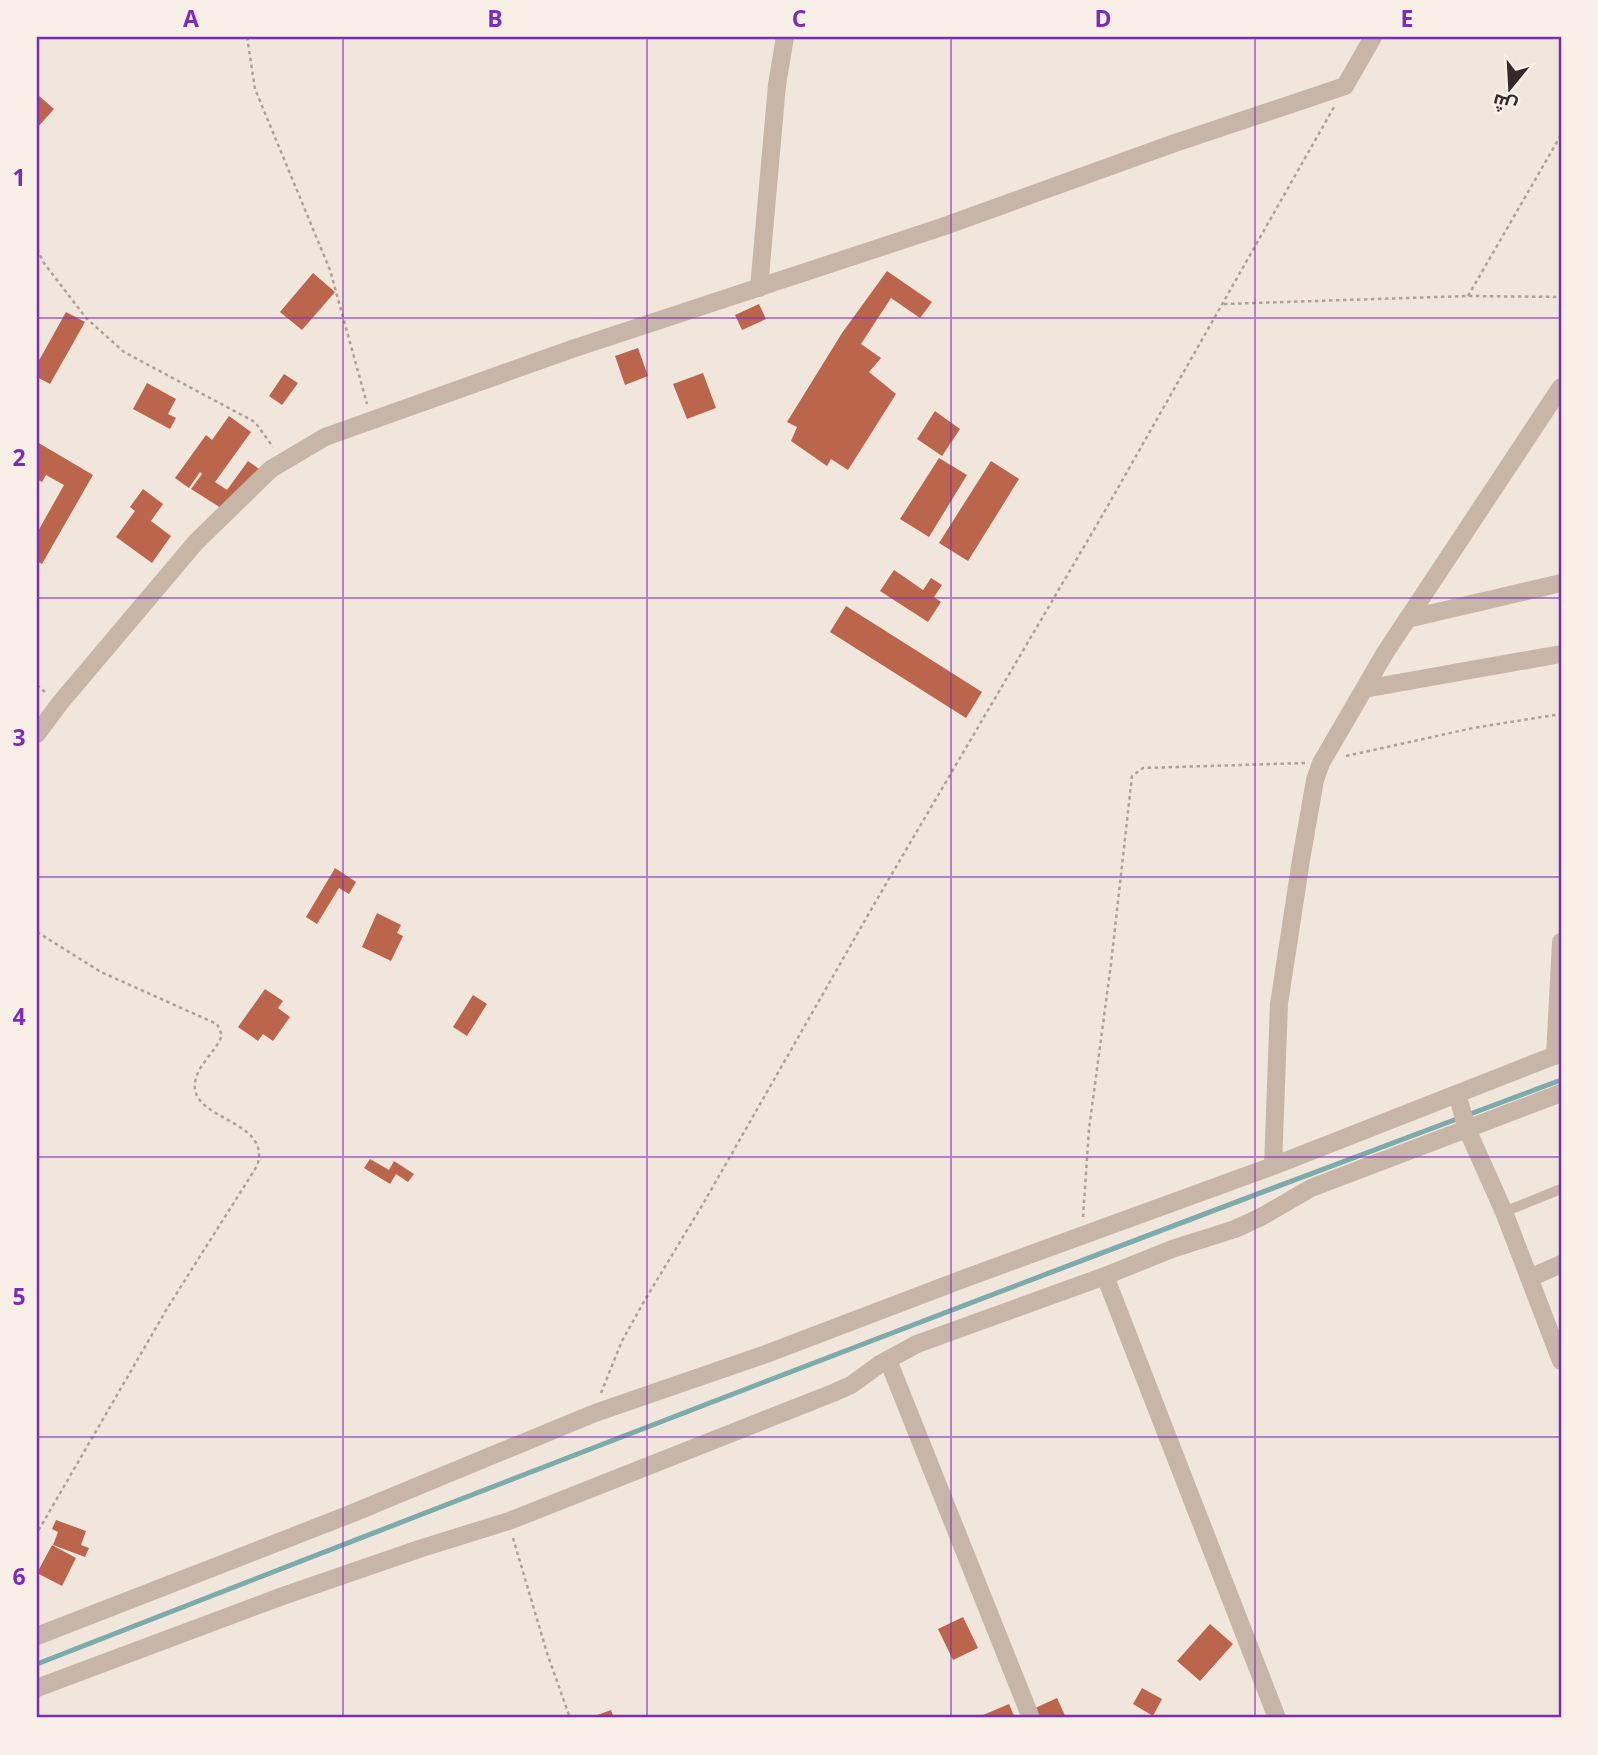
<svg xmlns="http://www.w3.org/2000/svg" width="1598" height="1755" font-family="'Open Sans',Cairo,sans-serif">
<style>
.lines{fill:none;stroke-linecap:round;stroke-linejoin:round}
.stream{stroke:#7daaaa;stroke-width:5}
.building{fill:#bc654d}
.path{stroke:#b2a093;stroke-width:2.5;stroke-dasharray:3.5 3.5;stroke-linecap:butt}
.lane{stroke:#c7b5a8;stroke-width:10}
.street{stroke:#c7b5a8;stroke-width:18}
.grid{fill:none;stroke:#7b2cbf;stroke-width:2;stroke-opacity:0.55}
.neatline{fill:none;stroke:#7b2cbf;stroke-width:2.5}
.grid-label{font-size:23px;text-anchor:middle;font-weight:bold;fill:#7b2cbf}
</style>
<rect width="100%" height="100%" fill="#f0e6dc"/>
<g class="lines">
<path class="stream" d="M37 1664C544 1466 1051 1270 1561 1080"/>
</g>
<path class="building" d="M37 94 54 109 37 128Z
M887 271 932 302 920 318 891 298 861 344 881 358 869 372 896 394 848 470 831 459 827 466 791 441 797 427 787 422 842 333Z
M313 273 335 292 302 330 280 312Z
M759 304 766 319 742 330 735 315Z
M66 312 85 322 50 384 37 377V364Z
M638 348 648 376 625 385 615 356Z
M703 373 716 408 687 419 673 384Z
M284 374 298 383 282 405 269 396Z
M147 383 176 399 168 414 176 418 170 429 133 409Z
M935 411 960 429 942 456 917 439Z
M229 416 251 432 215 482 227 490 248 461 259 469 221 508 191 489 202 474 200 472 189 488 175 478 206 435 212 440Z
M37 442 93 475 42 564 37 561V533L64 485 46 475 42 482 37 479Z
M939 458 967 475 929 537 900 519Z
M991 461 1019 479 968 561 939 543Z
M143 489 163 504 151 521 171 536 152 563 116 537 135 511 130 507Z
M894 570 923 590 931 578 942 585 934 597 941 602 928 622 880 591Z
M846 606 982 692 966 718 830 632Z
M335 868 356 882 349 894 339 888 317 924 306 917Z
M377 913 401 925 397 933 403 936 391 961 362 947Z
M265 989 283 1001 278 1008 290 1017 273 1041 263 1034 258 1041 238 1027Z
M473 995 487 1004 467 1036 453 1027Z
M370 1159 389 1170 394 1161 414 1174 408 1182 396 1174 390 1184 364 1168Z
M56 1520 86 1531 81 1545 89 1548 85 1557 53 1545 58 1532 52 1529Z
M52 1545 76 1558 62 1586 37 1573Z
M963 1617 978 1648 953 1660 938 1629Z
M1210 1624 1233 1644 1200 1681 1177 1661Z
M1142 1688 1162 1699 1153 1716 1133 1704Z
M1057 1698 1066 1718H1037L1033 1709Z
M1009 1704 1015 1718H984L983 1715Z
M611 1710 614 1718H589Z"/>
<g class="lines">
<path class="path" d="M247 37 255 89 330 270 367 404
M37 249 44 263 86 318 124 352 255 422 273 447
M1468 296 1561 135
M1224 304 1468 296 1561 297
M37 685 46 693
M1346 756 1473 728 1561 714
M37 932 101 972 217 1024 222 1035C216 1052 198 1064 195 1082 189 1121 273 1119 257 1166L168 1307 37 1533
M1083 1217 1089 1129 1111 964 1132 776 1143 768 1305 763
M601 1393 622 1341 646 1298 703 1204 876 901 1102 516 1334 107
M513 1538 547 1653 570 1718"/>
<path class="lane" d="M1504 1212 1561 1189"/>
<path class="street" d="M759 288 777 85 785 37
M1407 619 1561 583
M1364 689 1561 654
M37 734 60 703 196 542 271 469 325 437 572 349 942 227 1172 144 1345 86 1373 37
M1555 1056 1561 942
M1457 1094 1467 1129 1504 1212 1561 1361
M1273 1166 1279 1004 1301 860 1315 780 1321 763 1385 653 1561 387
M1105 1276 1277 1718
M1530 1278 1561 1264
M888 1360 1031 1718
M37 1636 348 1515 595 1413 766 1354 963 1279 1273 1166 1561 1053
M37 1688 280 1597 419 1549 509 1521 833 1393 851 1385 880 1364 917 1344 1105 1276 1172 1249 1235 1229 1261 1217 1311 1188 1561 1093"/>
</g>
<path class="grid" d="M343 37V1718M647 37V1718M951 37V1718M1255 37V1718M37 318H1561M37 598H1561M37 877H1561M37 1157H1561M37 1437H1561"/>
<rect width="1598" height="1755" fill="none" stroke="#f8f0e7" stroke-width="77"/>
<g transform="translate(1510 88) rotate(198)" stroke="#f8f0e7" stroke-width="5" paint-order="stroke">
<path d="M0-5L12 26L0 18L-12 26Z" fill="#342b28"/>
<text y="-10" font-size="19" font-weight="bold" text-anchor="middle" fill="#342b28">ش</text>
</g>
<rect x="38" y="38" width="1522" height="1678" class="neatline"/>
<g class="grid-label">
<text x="191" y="27">A</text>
<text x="495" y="27">B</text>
<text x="799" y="27">C</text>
<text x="1103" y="27">D</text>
<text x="1407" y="27">E</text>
<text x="19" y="186">1</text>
<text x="19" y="466">2</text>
<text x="19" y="746">3</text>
<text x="19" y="1025">4</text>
<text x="19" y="1305">5</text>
<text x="19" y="1585">6</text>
</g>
</svg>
